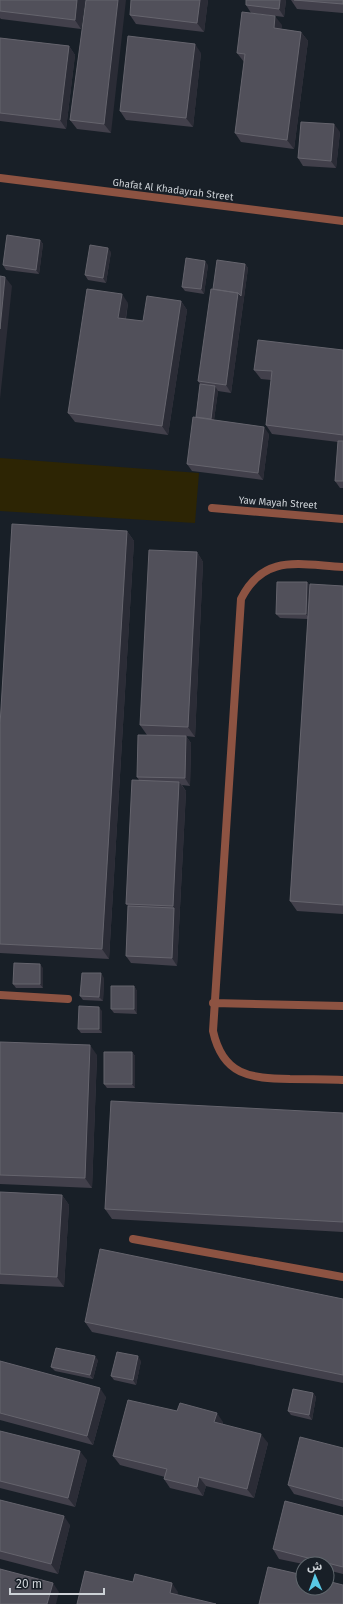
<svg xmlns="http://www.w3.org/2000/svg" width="343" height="1604" font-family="'Fira Sans','Noto Sans Arabic',sans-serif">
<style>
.sand{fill:#2d2504}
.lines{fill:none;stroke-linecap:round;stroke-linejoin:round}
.service{stroke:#8d5342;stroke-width:8}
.minor{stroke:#8d5342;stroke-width:8}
.wall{fill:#42404b}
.shaded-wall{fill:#2b2c36}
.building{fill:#51505a;stroke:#65646d}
.labels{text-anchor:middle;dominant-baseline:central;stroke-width:3;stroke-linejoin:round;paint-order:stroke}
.street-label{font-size:10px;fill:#cdd2d7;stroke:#181f27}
</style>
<rect width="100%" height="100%" fill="#181f27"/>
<path class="sand" d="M0 458 199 473 195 523 0 511Z"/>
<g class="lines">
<path class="service" d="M212 508 343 519
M343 567C300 565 264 553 241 599L213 1031C223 1076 250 1078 290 1079 308 1079 325 1079 343 1080
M0 995 68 999
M213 1003 343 1006
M133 1239 343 1277"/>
<path class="minor" d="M0 178 343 221"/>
</g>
<path class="wall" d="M0 0H85L81 29 1 19 0 18Z
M86 0 111 133 77 129 70 120Z
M208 0 204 32 136 24 130 15Z
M246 0H286L284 17 251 13 246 5Z
M291 0H343V13L297 9Z
M282 25 281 29 301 32 308 41 294 149 241 142 235 133 244 62 237 53Z
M0 38 69 46 75 55 66 129 0 121Z
M201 53 193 127 126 120 120 111Z
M340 132 336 168 303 166 298 158Z
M40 240 43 244 39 274 6 270 3 265Z
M111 252 106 283 88 280 85 275Z
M245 264 248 268 231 393 218 391 214 420 269 434 263 480 192 471 187 464 196 417 200 384 198 381 213 289Z
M208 265 204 294 185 291 182 287Z
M181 301 187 310 168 435 75 422 68 413 128 303 126 319 143 321Z
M343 350V488H340L335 481 338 442 272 434 266 425 271 380 261 379 254 370Z
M127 531 134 541 109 959 0 953V725Z
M197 552 203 562 195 737 186 736 191 743 190 786 182 785 186 791 177 966 131 963 126 956 128 906 126 904 139 780 137 777 175 736 147 735 140 725Z
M307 582 310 586H343V914L297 911 290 901 308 619 280 618 276 614Z
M43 968V988H16L13 984Z
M104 978 103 1001 83 1000 80 996Z
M134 986 137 991V1014L114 1013 111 1009Z
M102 1011V1033H81L78 1029Z
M0 1042 97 1055 92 1188 0 1184Z
M132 1052 135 1056V1088H107L104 1084Z
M343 1113V1232L112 1219 105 1209Z
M0 1192 62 1195 69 1205 64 1287 0 1284Z
M343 1299V1383L92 1332 85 1322Z
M98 1360 93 1379 55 1371 51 1367Z
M0 1361 106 1397 93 1445 0 1420Z
M141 1361 136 1385 114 1380 111 1376Z
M313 1393 316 1397 312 1420 291 1415 288 1411Z
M223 1422V1424L268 1443 254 1498 206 1486 203 1496 170 1488 164 1479 165 1477 120 1465 113 1456Z
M0 1431 87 1460 75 1507 0 1488Z
M343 1448V1507L294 1494 288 1485Z
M0 1500 70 1525 58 1574 0 1559Z
M343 1516V1574L327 1570V1564H303L279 1559 273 1549Z"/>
<path class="shaded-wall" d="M77 0H85L81 29 75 20Z
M118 0H126L111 133 104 124Z
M200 0H208L204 32 197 23Z
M280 0H286L284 17 279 9Z
M275 16 282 25 280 38 274 28Z
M301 32 308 41 294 149 287 140Z
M195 44 201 53 193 127 186 118Z
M69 46 75 55 66 129 60 120Z
M334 124 340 132 336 168 331 161Z
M40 240 43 244 39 274 36 270Z
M108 248 111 252 106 283 103 278Z
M205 261 208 265 204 294 201 289Z
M245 264 248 268 231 393 226 385 238 293Z
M5 277 12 286 0 399V329Z
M122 294 128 303 124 327 118 318Z
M181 301 187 310 168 435 162 426Z
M215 386 218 391 213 427 210 422Z
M264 427 269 434 263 480 258 473Z
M127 531 134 541 109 959 102 949Z
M197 552 203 562 195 737 188 727Z
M307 582 310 586V619L306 614Z
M186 736 191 743 190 786 185 778Z
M179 782 186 791 177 966 172 958 174 908 173 906Z
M40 964 43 968V988L40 984Z
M101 973 104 978 103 1001 99 997Z
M134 986 137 991V1014L134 1009Z
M99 1007 102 1011V1033L99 1029Z
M90 1045 97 1055 92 1188 85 1178Z
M132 1052 135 1056V1088L132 1084Z
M62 1195 69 1205 64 1287 57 1277Z
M95 1356 98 1360 93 1379 90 1375Z
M138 1356 141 1361 136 1385 133 1380Z
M100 1388 106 1397 93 1445 87 1436Z
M313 1393 316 1397 312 1420 309 1415Z
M217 1413 223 1422 221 1431 214 1422Z
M261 1434 268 1443 254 1498 247 1489Z
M80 1451 87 1460 75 1507 68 1498Z
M199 1477 206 1486 203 1496 197 1487Z
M64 1516 70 1525 58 1574 51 1564Z
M53 1583 59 1592 56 1604H47Z
M172 1583 178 1592 176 1602 170 1593Z"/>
<path class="building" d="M0 0H77L75 20 0 11Z
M86 0H118L104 124 70 120Z
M131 0H200L197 23 130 15Z
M246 0H280L279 9 246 5Z
M294 0H343V4Z
M242 12 275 16 274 28 301 32 287 140 235 133 245 54 237 53Z
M128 36 195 44 186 118 120 111Z
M0 38 69 46 60 120 0 113Z
M301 122 334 124 331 161 298 158Z
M7 235 40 240 36 270 3 265Z
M90 245 108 248 103 278 85 275Z
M186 258 205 261 201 289 182 287Z
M217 260 245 264 241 296 238 293 213 289Z
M0 276 5 277 0 329Z
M87 289 122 294 118 318 143 321 147 296 181 301 162 426 68 413Z
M211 289 238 293 226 385 198 381Z
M258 340 343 350V435L266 425 272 371 254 370Z
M200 384 215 386 211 419 196 417Z
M193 417 264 427 258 473 187 464Z
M338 441H343V481H335Z
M12 524 127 531 102 949 0 944V725Z
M149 550 197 552 188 727 140 725Z
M277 582H307L306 614H276Z
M310 584 343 586V905L290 901Z
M138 735 186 736 185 778 137 777Z
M132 780 179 782 173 906 126 904Z
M128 906 174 908 172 958 126 956Z
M14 963 40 964V984H13Z
M82 973H101L99 997 80 996Z
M111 986H134V1009H111Z
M79 1006 99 1007V1029H78Z
M0 1042 90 1045 85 1178 0 1175Z
M104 1052H132V1084H104Z
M111 1101 343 1113V1222L105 1209Z
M0 1192 62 1195 57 1277 0 1274Z
M100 1249 343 1299V1375L85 1322Z
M56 1348 95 1356 90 1375 51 1367Z
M117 1352 138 1356 133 1380 111 1376Z
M0 1361 100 1388 87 1436 0 1413Z
M293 1389 313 1393 309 1415 288 1411Z
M128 1400 177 1411 180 1403 217 1413 214 1422 261 1434 247 1489 199 1477 197 1487 164 1479 167 1469 113 1456Z
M0 1431 80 1451 68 1498 0 1481Z
M300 1437 343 1448V1500L288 1485Z
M0 1500 64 1516 51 1564 0 1551Z
M285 1501 343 1516V1567L273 1549Z
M268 1567 303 1575V1588H327V1581L343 1585V1604H259Z
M0 1569 53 1583 47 1604H0Z
M85 1571 133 1582 135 1574 172 1583 170 1593 216 1604H77Z"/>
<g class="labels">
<g class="street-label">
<text transform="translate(173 190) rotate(7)">Ghafat Al Khadayrah Street</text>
<text transform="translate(278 503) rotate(4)">Yaw Mayah Street</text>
</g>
</g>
<g transform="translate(315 1576) rotate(358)"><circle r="19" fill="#181f27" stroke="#60676d"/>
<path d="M0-3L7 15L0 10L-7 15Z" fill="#59c8e5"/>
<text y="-6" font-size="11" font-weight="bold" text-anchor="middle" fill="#cdd2d7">ش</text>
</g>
<path d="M10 1588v6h94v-6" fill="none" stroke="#cdd2d7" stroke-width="2"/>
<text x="16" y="1588" font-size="12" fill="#cdd2d7" stroke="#181f27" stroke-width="3" paint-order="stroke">20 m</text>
</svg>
